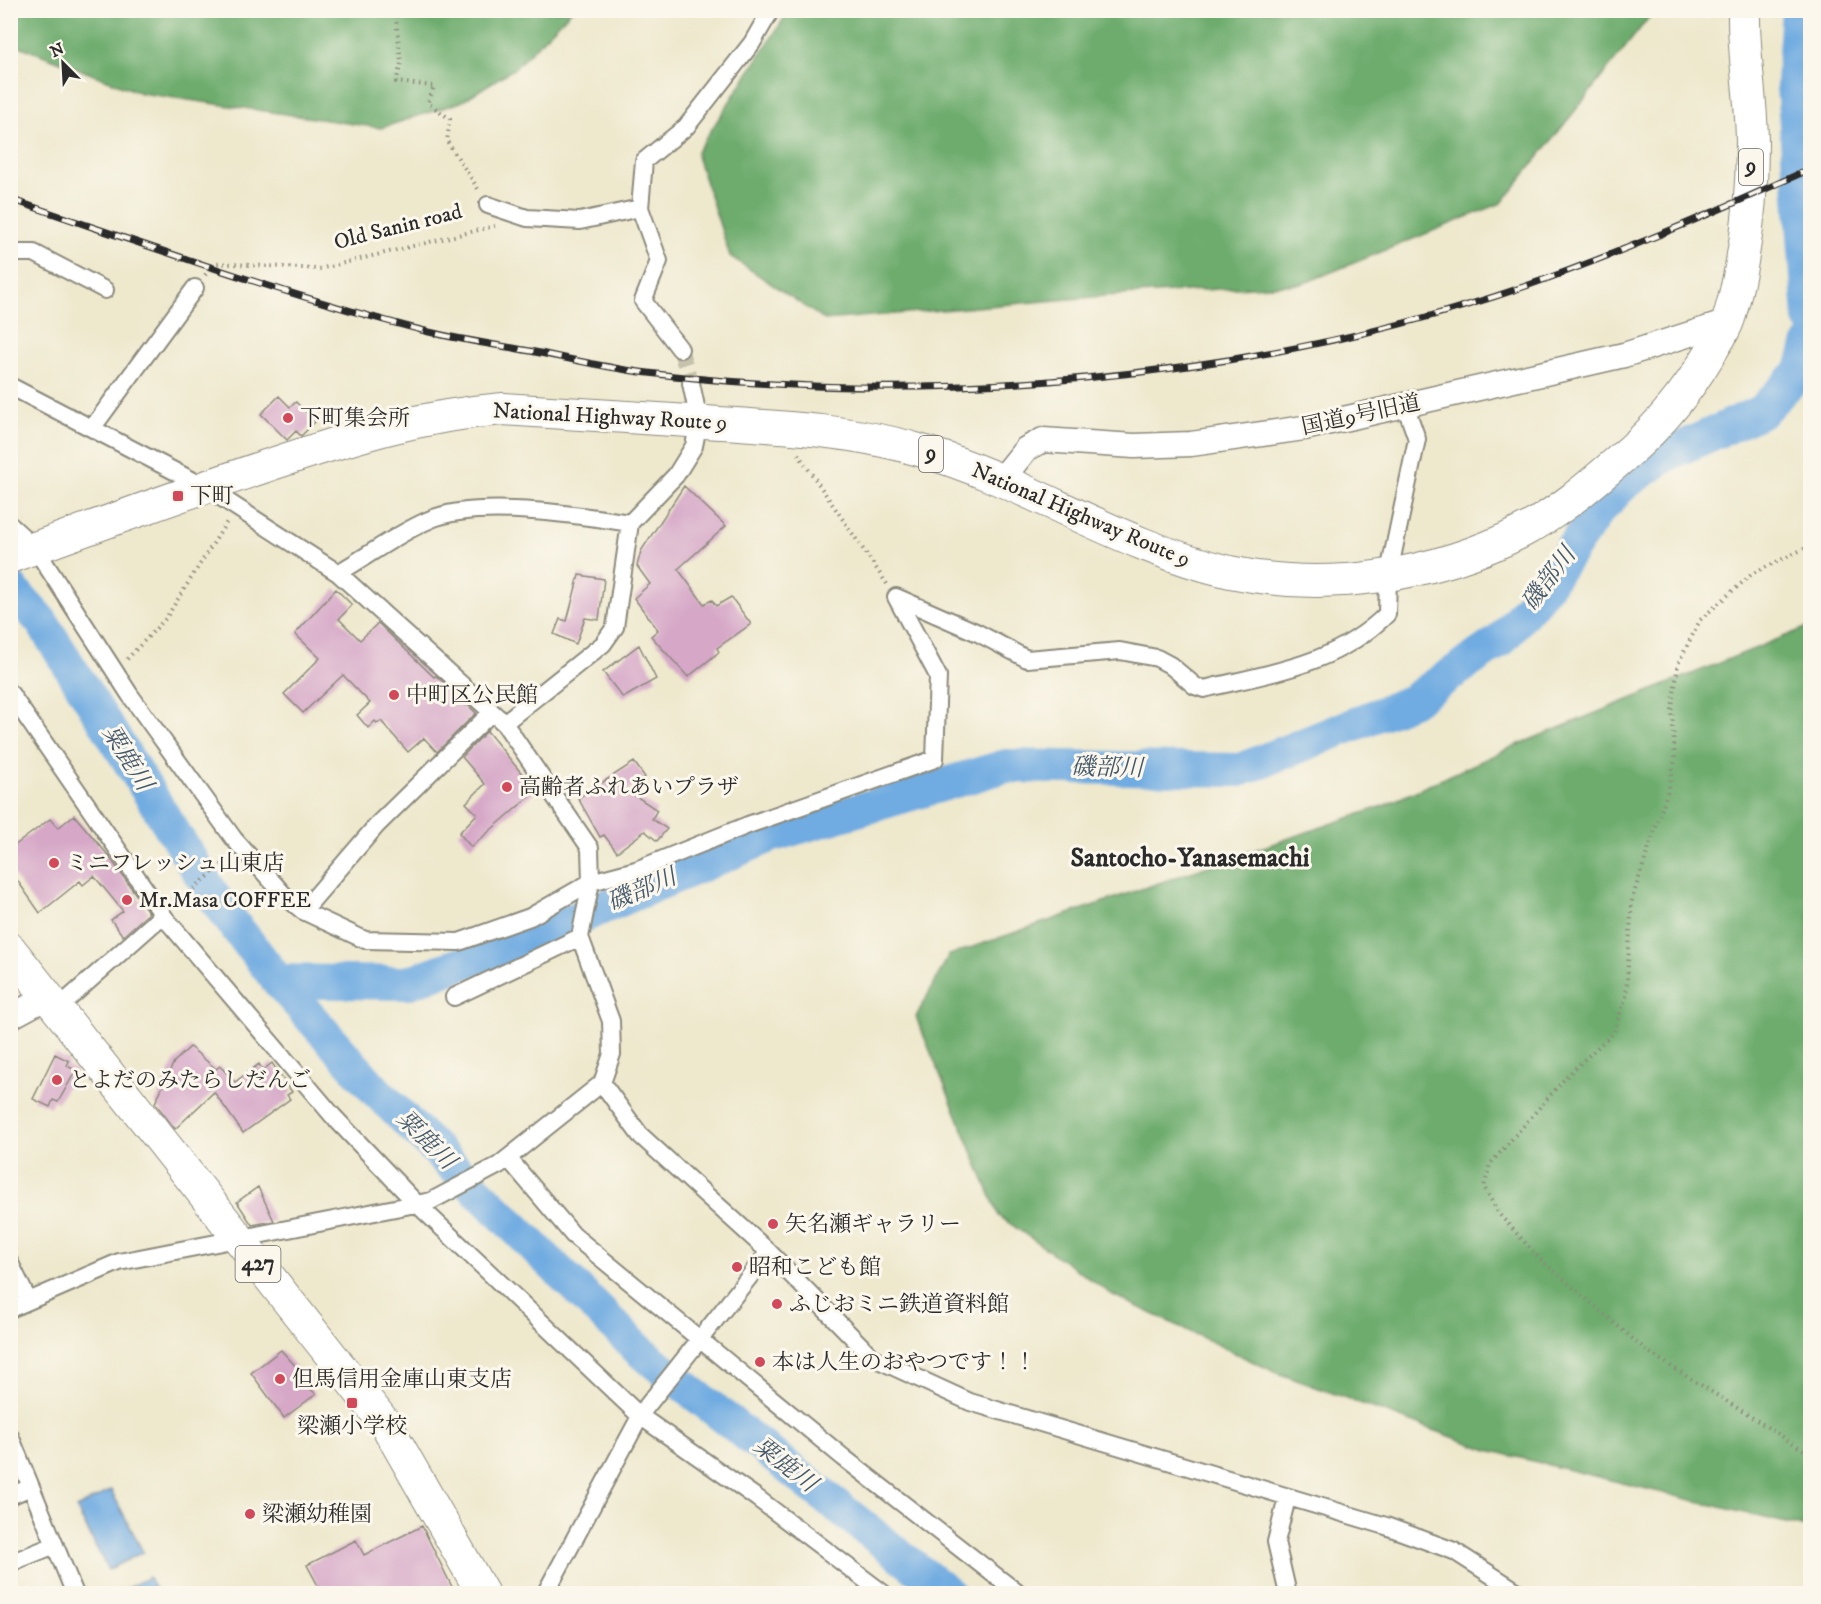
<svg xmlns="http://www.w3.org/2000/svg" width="1821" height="1604" font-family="'IM FELL DW Pica','Noto Serif JP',serif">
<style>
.forest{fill:#6dac6d;stroke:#4c6c4c;stroke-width:1.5}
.water{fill:#70abe1;stroke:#4e6b86;stroke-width:1.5}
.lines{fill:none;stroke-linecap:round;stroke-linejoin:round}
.river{stroke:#70abe1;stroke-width:34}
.building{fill:#d6a7c7}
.street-tunnel{stroke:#c7c2ad;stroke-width:16;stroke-dasharray:16 8;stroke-linecap:butt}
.street-casing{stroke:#8c8a7c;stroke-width:20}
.secondary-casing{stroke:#8c8a7c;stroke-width:27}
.highway-casing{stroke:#8c8a7c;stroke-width:34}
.path{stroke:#8c8a7c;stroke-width:4;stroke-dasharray:1.5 4.5;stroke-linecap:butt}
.street{stroke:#fff;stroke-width:16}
.secondary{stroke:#fff;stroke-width:24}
.highway{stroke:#fff;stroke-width:32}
.rail-casing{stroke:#2b2b2b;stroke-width:7}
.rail{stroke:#fbf7ec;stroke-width:4.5;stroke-dasharray:14;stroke-linecap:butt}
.poi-dot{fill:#d1495b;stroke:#fbf7ec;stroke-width:2}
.labels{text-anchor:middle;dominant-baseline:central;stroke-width:6;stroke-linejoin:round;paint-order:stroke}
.shield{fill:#fbf7ec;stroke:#696865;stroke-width:1.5}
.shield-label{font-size:21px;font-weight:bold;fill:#2b2b2b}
.street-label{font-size:22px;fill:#2b2b2b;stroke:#fbf7ec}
.poi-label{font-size:22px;fill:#2b2b2b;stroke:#fbf7ec;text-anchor:start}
.water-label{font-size:24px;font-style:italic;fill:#43586b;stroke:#fbf7ec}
.quarter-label{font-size:26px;font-weight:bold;fill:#2b2b2b;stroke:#fbf7ec}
</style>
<rect width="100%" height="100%" fill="#fbf7ec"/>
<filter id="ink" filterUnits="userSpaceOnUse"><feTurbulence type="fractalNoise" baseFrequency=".0167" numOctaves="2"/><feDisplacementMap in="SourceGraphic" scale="12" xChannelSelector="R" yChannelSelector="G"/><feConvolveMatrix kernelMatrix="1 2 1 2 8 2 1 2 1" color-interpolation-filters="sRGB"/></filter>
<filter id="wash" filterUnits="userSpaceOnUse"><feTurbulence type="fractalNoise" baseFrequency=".008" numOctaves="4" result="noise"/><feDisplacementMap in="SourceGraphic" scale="24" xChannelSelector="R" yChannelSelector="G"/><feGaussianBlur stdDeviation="1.35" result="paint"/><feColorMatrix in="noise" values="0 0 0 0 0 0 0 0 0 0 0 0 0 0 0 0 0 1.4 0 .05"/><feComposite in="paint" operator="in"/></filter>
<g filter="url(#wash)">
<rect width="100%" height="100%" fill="#eee8cd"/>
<path class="forest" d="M10 11 11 10 571 11 515 68 461 102 381 128 141 93 11 43Z
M789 11V10L1654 11 1502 203 1302 284 1105 296 825 320 730 256 696 153Z
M1810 626V1529L1488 1450 1275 1372 1113 1295 999 1216 916 1017 949 955 1383 806 1512 747Z"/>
<path class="water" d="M111 1490 143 1552 108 1570 76 1508Z
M149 1577 157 1593H120L119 1592Z"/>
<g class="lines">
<path class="river" d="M1798 10 1793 85 1810 318
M10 587 41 621 222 909 278 981 377 1092 641 1352 949 1594
M278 981 407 983 517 944 770 836 1006 766 1240 770 1412 701 1501 640 1544 589 1597 512 1624 484 1668 454 1762 411 1802 370 1810 343"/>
</g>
<g id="blocks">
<path class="building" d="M279 396 290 407 296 402 315 422 301 436 296 431 287 440 261 414Z
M684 486 726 526 678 569 704 604 712 600 716 606 731 597 751 624 717 648 719 652 688 677 651 636 658 630 634 598 650 584 637 566 641 551Z
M579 575 604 579 599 620 585 618 576 644 554 634 560 619 567 621Z
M336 589 352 605 339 619 360 640 378 623 434 677 436 676 448 686 465 706 467 704 476 713 437 752 424 738 408 752 381 721 377 723 375 721 368 728 357 715 370 703 343 675 303 713 284 694 320 658 295 634Z
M639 645 656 679 623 698 603 672Z
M487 731 536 791 471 847 459 833 477 814 466 803 485 784 462 757Z
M634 762 645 777 628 791 657 810 652 819 667 829 657 841 645 831 617 852 604 835 600 837 578 798Z
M74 815 108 855 149 913 123 936 111 920 123 911 94 876 83 885 80 881 40 913 10 870V849L50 819 58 828Z
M190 1047 216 1069 220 1066 235 1082 259 1064 263 1070 272 1063 292 1092 287 1095 290 1099 243 1133 214 1092 175 1129 155 1103 174 1062Z
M55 1054 69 1061 67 1066 76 1070 58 1102 53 1100 50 1107 33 1099Z
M258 1187 274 1221 252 1225 237 1202Z
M281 1350 298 1369 307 1386 316 1394 284 1418 251 1373Z
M422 1526 455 1593H322L307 1565 356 1540 364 1555Z"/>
</g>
</g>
<g filter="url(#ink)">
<use href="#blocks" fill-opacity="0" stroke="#8c8a7c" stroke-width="1.5"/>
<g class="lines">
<path class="street-tunnel" d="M680 349 691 383"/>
<g class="street-casing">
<path id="street" d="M488 205 527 218 580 221 640 208
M10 253H34L105 290
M680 349 643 301 659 261 640 208 644 161 686 127 752 43 771 10
M10 386 205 487 338 573 504 723 590 848 591 882 580 937 611 1021 612 1054 602 1083 499 1165 431 1201 119 1262 10 1309
M93 427 195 288
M10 525 35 548 130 695 234 839 285 896 303 911 365 940 459 942 530 917 591 882 636 870 748 825 935 759 938 676 896 597 978 633 1027 659 1120 651 1157 658 1170 665 1195 686 1204 689C1270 673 1336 665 1387 614L1388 577 1417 439 1405 405
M338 573C368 556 398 533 429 520 477 499 578 515 630 523
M10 693 165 918 333 1116 417 1204 640 1416 757 1498 884 1594
M504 723 603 644 615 627 630 523 676 475 694 446 699 421 691 383
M303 911 377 825 492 712
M454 997 580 937
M57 1009 163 915
M602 1083 640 1135 769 1252 872 1357 970 1402 1386 1526 1454 1551 1521 1594
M508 1158 573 1235 844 1458 1019 1594
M10 1263 28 1300
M10 1436 75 1594
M10 1496 31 1487
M1287 1498 1276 1542 1288 1594
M10 1563 55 1545
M545 1594 643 1411 769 1252"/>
</g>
<g class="secondary-casing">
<path id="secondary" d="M1002 479 1026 449 1043 440 1134 446 1191 444 1304 428 1624 355 1728 322
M10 1017 47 997"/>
</g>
<g class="highway-casing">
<path id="highway" d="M10 557C96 526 182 494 269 465 351 438 416 416 503 409 575 414 648 418 720 423 786 427 855 431 919 450 1026 481 1120 547 1230 572 1327 593 1435 576 1523 531 1562 511 1597 479 1630 451 1663 422 1687 392 1709 355 1716 343 1725 331 1729 318 1745 262 1752 202 1752 144 1752 100 1743 55 1744 10
M10 949 387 1426 483 1594"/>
</g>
<path class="path" d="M395 10 401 63 396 82 434 86 428 103 450 119 447 141 480 192
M205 275 215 263 319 269 495 226
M798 454 887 584
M1810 546 1753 573 1700 620 1678 664 1672 708 1675 759 1669 787 1632 899 1626 996 1614 1032 1569 1074 1490 1164 1484 1187 1499 1214 1540 1259 1647 1351 1810 1454
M127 659 166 618 228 520
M175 904 229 859"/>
<use href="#street" class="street"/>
<use href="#secondary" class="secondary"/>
<use href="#highway" class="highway"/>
<g class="rail-casing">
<path id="rail" d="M10 199C149 246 287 296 429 332 462 340 496 345 530 351 566 358 603 367 640 372 923 408 1256 380 1526 286 1623 252 1717 211 1810 169"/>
</g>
<use href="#rail" class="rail"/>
</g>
</g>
<g class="poi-dot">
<circle cx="288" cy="418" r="6"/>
<rect x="172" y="490" width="12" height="12" rx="3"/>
<circle cx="394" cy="695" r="6"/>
<circle cx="507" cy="787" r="6"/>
<circle cx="54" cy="863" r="6"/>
<circle cx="127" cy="900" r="6"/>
<circle cx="57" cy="1080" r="6"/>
<circle cx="773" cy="1224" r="6"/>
<circle cx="737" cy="1267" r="6"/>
<circle cx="777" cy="1304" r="6"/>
<circle cx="760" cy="1362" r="6"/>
<circle cx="280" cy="1379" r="6"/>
<rect x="346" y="1397" width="12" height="12" rx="3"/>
<circle cx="250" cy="1514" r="6"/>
</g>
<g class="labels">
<g class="shield">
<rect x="1739" y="149" width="24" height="36" rx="4.5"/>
<rect x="919" y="436" width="24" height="36" rx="4.5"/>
<rect x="235.5" y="1246" width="45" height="36" rx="4.5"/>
</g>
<g class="shield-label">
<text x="1751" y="167">9</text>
<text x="931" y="454">9</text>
<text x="258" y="1264">427</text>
</g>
<g class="street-label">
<text transform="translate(398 227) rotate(-14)">Old Sanin road</text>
<text transform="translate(1361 415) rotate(-12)">国道9号旧道</text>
<text transform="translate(610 417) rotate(3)">National Highway Route 9</text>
<text transform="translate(1081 515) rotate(23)">National Highway Route 9</text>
</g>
<g class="poi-label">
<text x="300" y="418">下町集会所</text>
<text x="190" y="496">下町</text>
<text x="406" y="695">中町区公民館</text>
<text x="519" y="787">高齢者ふれあいプラザ</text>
<text x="66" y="863">ミニフレッシュ山東店</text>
<text x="139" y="900">Mr.Masa COFFEE</text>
<text x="69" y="1080">とよだのみたらしだんご</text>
<text x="785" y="1224">矢名瀬ギャラリー</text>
<text x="749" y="1267">昭和こども館</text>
<text x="789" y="1304">ふじおミニ鉄道資料館</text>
<text x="772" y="1362">本は人生のおやつです！！</text>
<text x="292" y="1379">但馬信用金庫山東支店</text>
<text x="352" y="1426" text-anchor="middle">梁瀬小学校</text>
<text x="262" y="1514">梁瀬幼稚園</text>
</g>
<g class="water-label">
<text transform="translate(1549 579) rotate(-53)">磯部川</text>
<text transform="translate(127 758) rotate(58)">粟鹿川</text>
<text transform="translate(1107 768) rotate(1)">磯部川</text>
<text transform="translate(642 890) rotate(-23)">磯部川</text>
<text transform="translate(426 1140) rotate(45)">粟鹿川</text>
<text transform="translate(785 1465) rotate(38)">粟鹿川</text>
</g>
<g class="quarter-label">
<text x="1190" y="858">Santocho-Yanasemachi</text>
</g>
</g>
<rect width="1821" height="1604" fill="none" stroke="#fbf7ec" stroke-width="36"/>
<g transform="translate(63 63) rotate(336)" stroke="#fbf7ec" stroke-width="4.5" paint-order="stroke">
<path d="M0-4.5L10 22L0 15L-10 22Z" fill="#2b2b2b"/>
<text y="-9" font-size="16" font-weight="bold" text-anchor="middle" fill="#2b2b2b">N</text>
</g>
</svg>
